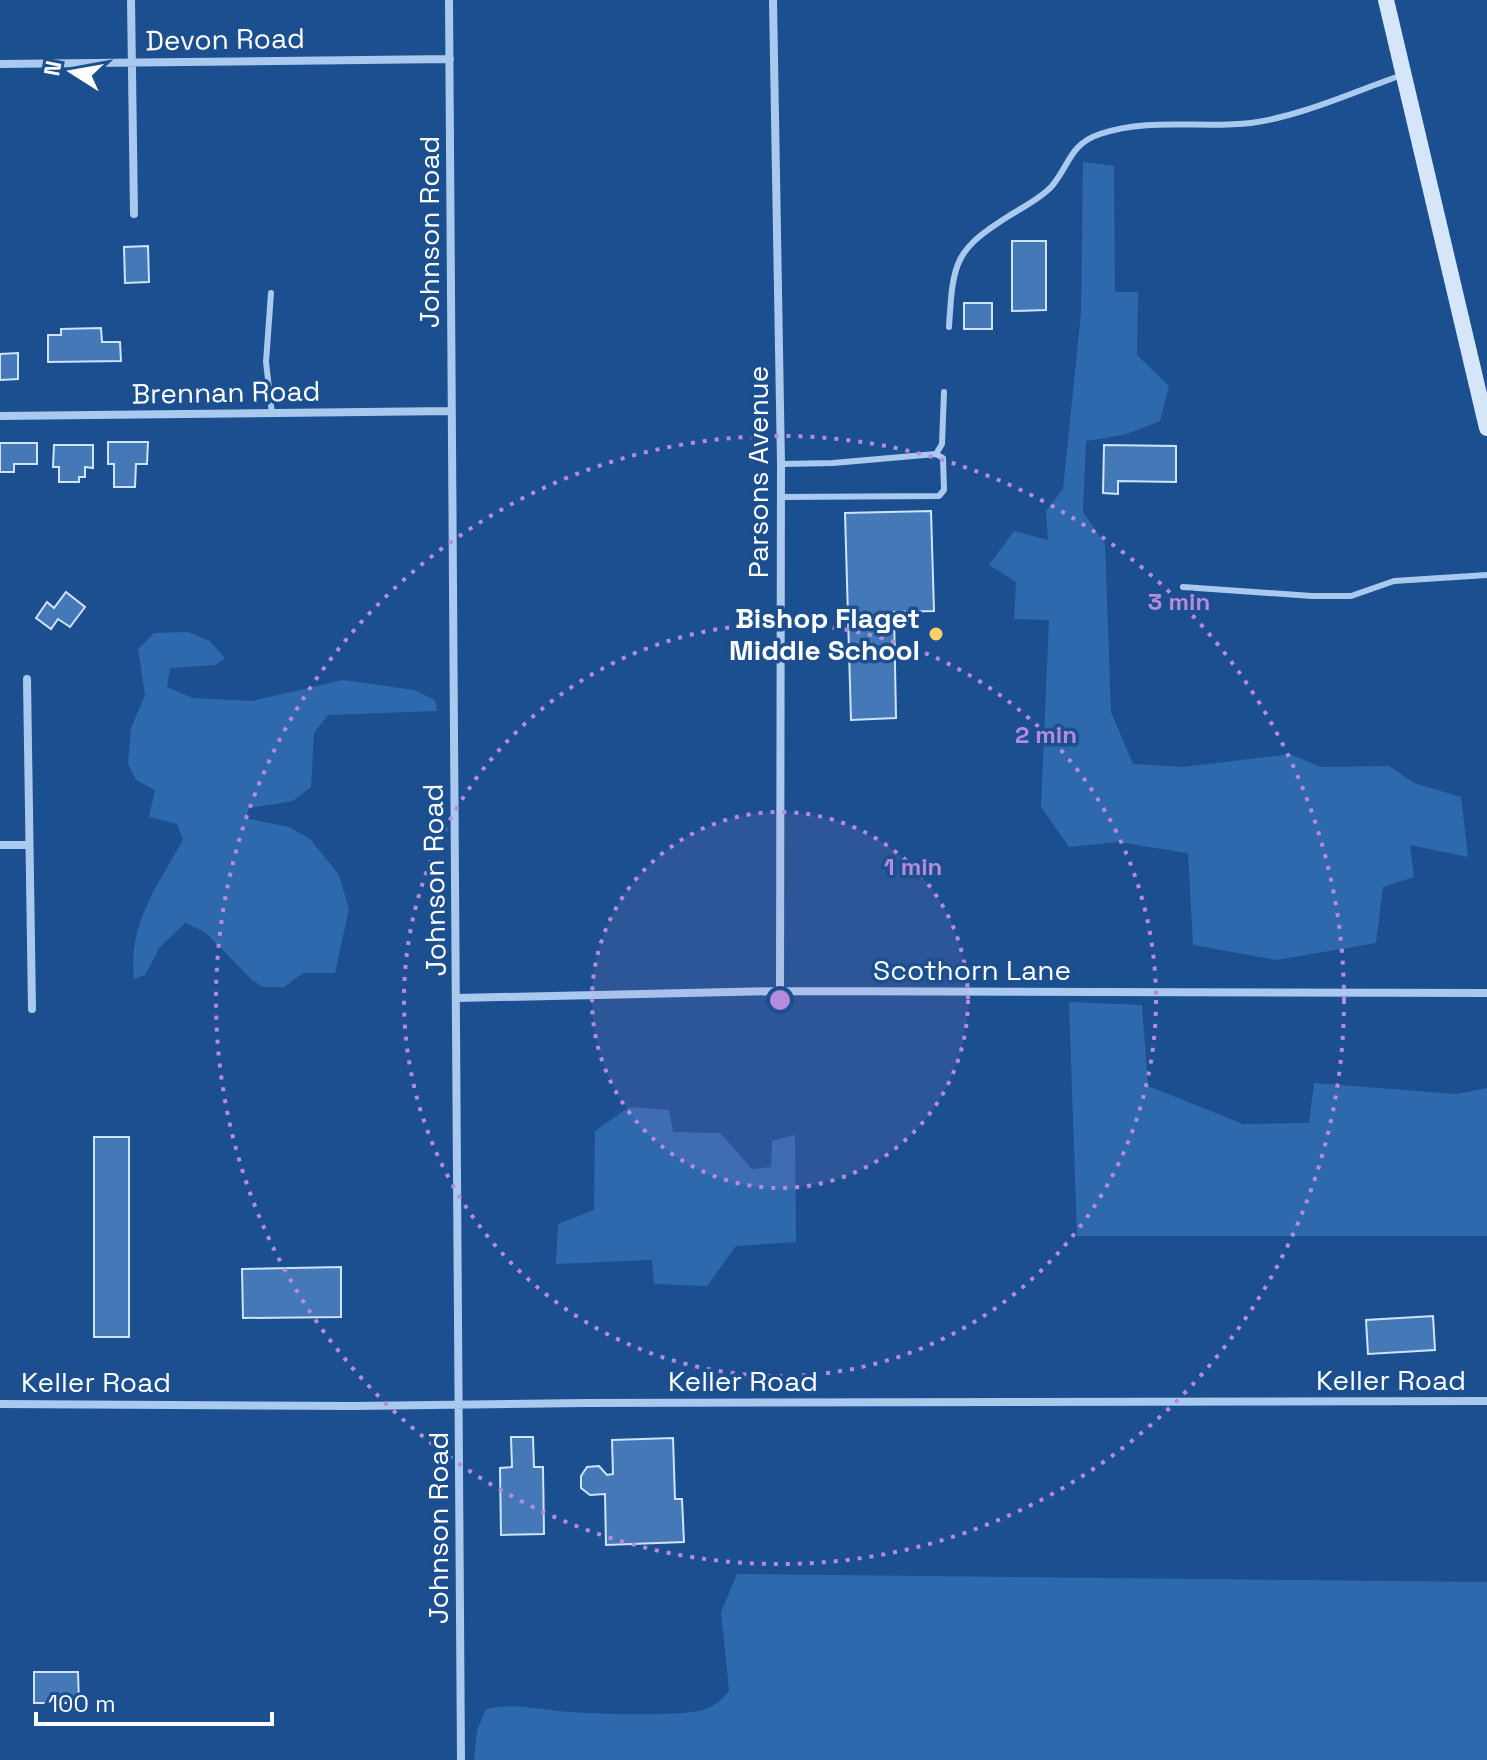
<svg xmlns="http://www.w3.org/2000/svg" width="1487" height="1760" font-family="'Space Grotesk',sans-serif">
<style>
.green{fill:#2e69ad}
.building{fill:#4478b7;stroke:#cfe3fa;stroke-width:2}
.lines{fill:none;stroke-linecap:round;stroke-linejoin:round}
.lane{stroke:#a9c9ee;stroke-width:6}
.street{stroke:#a9c9ee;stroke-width:8}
.secondary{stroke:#d6e6fa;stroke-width:16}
.ring{fill:none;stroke:#b68bdc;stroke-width:4;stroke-dasharray:4 8}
.poi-dot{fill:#ffd166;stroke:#1b4f8f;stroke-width:3}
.labels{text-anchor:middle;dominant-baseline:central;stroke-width:7;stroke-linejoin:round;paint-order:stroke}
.street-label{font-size:28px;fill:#fff;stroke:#1b4f8f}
.poi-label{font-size:28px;font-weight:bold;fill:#fff;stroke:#1b4f8f;text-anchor:end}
.centre{fill:#b68bdc;stroke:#1b4f8f;stroke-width:4}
.ring-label{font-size:24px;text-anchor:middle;font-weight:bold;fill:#b68bdc;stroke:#1b4f8f;stroke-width:7;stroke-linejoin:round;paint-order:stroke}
</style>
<rect width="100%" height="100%" fill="#1b4f8f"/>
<path class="green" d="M1083 162 1114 166 1115 292H1138L1137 355 1169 386 1160 421 1124 435 1086 441 1083 512 1105 544 1111 712 1133 764 1183 767 1290 754 1321 767 1389 766 1414 783 1461 797 1468 857 1410 845 1414 877 1383 887 1376 943 1276 960 1193 945 1188 853 1117 842 1069 847 1041 807 1049 620 1014 619 1016 582 989 565 1014 531 1048 540 1046 511 1063 489 1081 313Z
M188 632 210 641 225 658 216 665 170 668 167 687 193 698 252 701 343 680 414 690 435 700 437 711 328 715 314 733 311 787 293 801 249 808 246 818 289 827 310 839 339 875 349 909 335 973H303L284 987H263L253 981 205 932 185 923 160 947 145 975 134 979C128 924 157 886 183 840L177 824 149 817 155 790 136 780 128 764 131 728 145 695 138 649 154 633Z
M1069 1002 1142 1005 1148 1086 1243 1124 1309 1123 1314 1083 1456 1094 1487 1088V1236H1077Z
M629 1107 669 1110 673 1132 720 1133 752 1169 771 1167 772 1141 795 1135 796 1242 736 1246 707 1286 654 1284 652 1260 556 1264 558 1224 594 1210 595 1131Z
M737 1574 1487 1582V1760H474L477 1730 486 1709C515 1702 541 1710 571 1712 596 1714 685 1717 706 1709 716 1705 723 1699 729 1690L721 1612Z"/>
<path class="building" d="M1012 241H1046V310L1012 311Z
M148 246 149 282 125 283 124 247Z
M964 303H992V329H964Z
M101 328 102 342H120L121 361 48 362V335H61V329Z
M18 353V379L0 380V354Z
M108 442H148L147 464H136L135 487H114V464H108Z
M0 443H37V464H14V472H0Z
M54 445H93V468L85 467V477H79V482H59V467H53Z
M1104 445 1176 446V482L1118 481V494L1103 493Z
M931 511 934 611 894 612 896 718 851 720 845 513Z
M66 592 85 607 70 627 58 619 51 629 36 618 47 602 54 608Z
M94 1137H129V1337H94Z
M341 1267V1317L243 1318 242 1269Z
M1433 1316 1435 1350 1368 1354 1366 1320Z
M511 1437H533L534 1467H543L544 1534 501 1535 500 1468 512 1467Z
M673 1438 675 1499H682L684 1542 606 1545 605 1494 590 1495 581 1488V1476L587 1467 599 1466 607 1475 613 1474 612 1440Z
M34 1672H78L79 1703H34Z"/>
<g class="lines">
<path class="lane" d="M271 293 266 362 272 414
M949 327C953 261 954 250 1012 214 1025 206 1041 198 1052 186 1070 164 1070 144 1100 134 1150 117 1200 129 1251 123 1302 116 1353 92 1402 75
M936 454 942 444 944 392
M781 497 939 496 944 490 943 458 936 454 833 463 781 464
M1183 587 1312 596H1351L1394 581 1487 575"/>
<path class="street" d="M131 0 134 214
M449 0 461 1760
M773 0 781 464 780 991
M0 64 450 59
M0 416 452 411
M27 679 32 1009
M0 845H29
M457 998 780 991 1487 993
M0 1404 354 1406 585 1403 1487 1401"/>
<path class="secondary" d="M1386 0 1487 428"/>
</g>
<circle cx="780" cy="1000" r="188" fill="#b68bdc" fill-opacity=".12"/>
<g class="ring">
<circle cx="780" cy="1000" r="188"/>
<circle cx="780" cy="1000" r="376"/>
<circle cx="780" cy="1000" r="564"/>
</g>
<circle class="poi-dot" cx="936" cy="634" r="8"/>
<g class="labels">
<g class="street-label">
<text transform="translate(225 39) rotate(-1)">Devon Road</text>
<text transform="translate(429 232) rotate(-90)">Johnson Road</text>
<text transform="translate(226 392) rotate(-1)">Brennan Road</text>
<text transform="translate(758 472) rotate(-90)">Parsons Avenue</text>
<text transform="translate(434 880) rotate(-91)">Johnson Road</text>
<text x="972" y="970">Scothorn Lane</text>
<text x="1391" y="1380">Keller Road</text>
<text x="743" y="1381">Keller Road</text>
<text x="96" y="1382">Keller Road</text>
<text transform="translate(438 1528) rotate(-90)">Johnson Road</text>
</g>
<g class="poi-label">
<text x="920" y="618">Bishop Flaget<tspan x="920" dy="32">Middle School</tspan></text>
</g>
</g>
<circle cx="780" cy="1000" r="12" class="centre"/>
<g class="ring-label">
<text x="1179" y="610">3 min</text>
<text x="1046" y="743">2 min</text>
<text x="913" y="875">1 min</text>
</g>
<g transform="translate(72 72) rotate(281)" stroke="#1b4f8f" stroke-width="6" paint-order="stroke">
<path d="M0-6L14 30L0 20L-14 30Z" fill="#ffffff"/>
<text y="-12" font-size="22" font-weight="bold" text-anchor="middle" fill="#ffffff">N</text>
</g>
<path d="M36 1712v12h236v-12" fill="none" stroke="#ffffff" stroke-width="4"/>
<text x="48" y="1712" font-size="24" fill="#ffffff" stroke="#1b4f8f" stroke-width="6" paint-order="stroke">100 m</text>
</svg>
